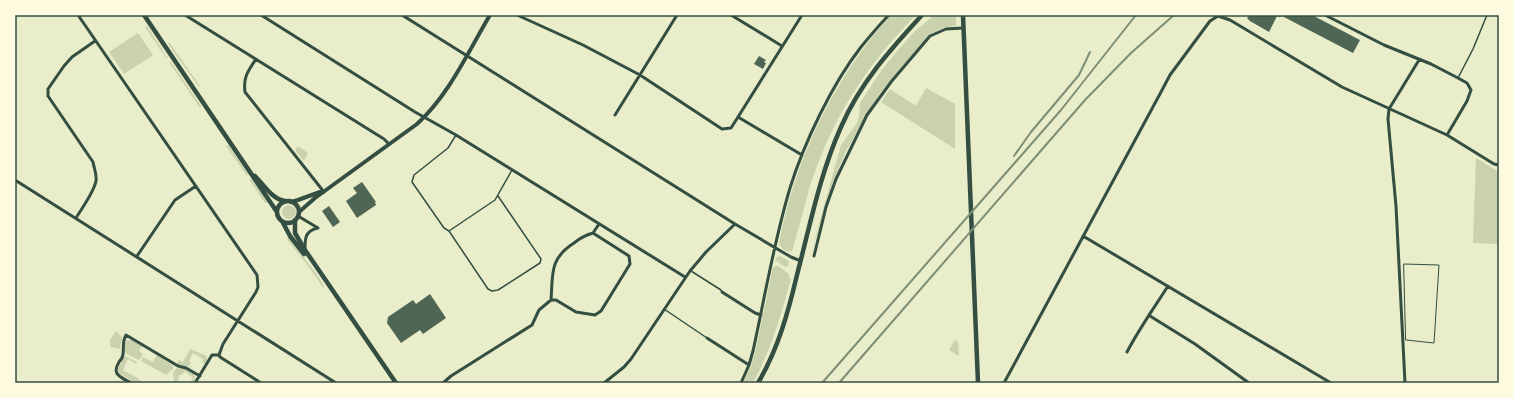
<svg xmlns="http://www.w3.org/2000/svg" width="1514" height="398" font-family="'PT Serif',serif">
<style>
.green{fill:#cad2ad}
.building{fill:#4f6655}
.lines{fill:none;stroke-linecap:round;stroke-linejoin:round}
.path{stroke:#344e41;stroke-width:1}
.service{stroke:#344e41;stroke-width:1.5}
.minor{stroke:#344e41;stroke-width:3}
.tertiary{stroke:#344e41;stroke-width:4}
.secondary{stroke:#344e41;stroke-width:4.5}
.rail{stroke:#7c8e77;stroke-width:2}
.neatline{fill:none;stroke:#344e41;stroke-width:1.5}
</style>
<rect width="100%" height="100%" fill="#e9edc9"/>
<path class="green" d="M891 15H916C865 66 829 123 808 193 803 212 798 232 792 251 787 253 780 248 779 243 795 160 834 77 891 15Z
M934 15H956V26L943 28 930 34 880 93 861 124 845 153 833 182 811 253 841 145 857 123 859 116 860 103 878 75 897 51 915 31Z
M147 26 167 57V59L145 27Z
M138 33 153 55 124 74 109 52Z
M169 42 200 86 199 87 168 44Z
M169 62H171L201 106 200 108Z
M926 88 955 104V149L881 102 890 89 916 106Z
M228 145 248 174 247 176 226 146Z
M298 146 308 153 304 161 295 150Z
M1476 158 1499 172V244L1473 243Z
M249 179H251L269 202 265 203Z
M282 212a7 7 0 1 1 14 0a7 7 0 1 1-14 0Z
M289 237C299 255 316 269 324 287L323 288C313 271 299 255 287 239Z
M778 256 782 257 789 261 788 266 785 267 775 260Z
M775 266H778L789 274V278L791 279C781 315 771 350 753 383H743L751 366 755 353 773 267H775Z
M116 331 122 337 120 349 110 347V340Z
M127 340H131L142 346 139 351 143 354 139 360 125 353 124 345Z
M955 340 958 342 959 356 949 350Z
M190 349 207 356V360L204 364 202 362 203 359 193 353 189 361 191 363 189 366 196 371 187 366 179 365 177 363 179 360 183 362Z
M157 355 173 366V369L166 375 141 361 143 357 153 362Z
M125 356 137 362 136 364 128 359 123 370 139 379V380L142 382H143L145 383H135L119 373 118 368Z
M177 368 186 369 194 374 195 377 193 383H190L193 378 185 371 182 375 180 374 177 383H174L173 372Z"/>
<path class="building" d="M1250 15H1312L1360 40 1353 53 1282 16 1279 17 1277 16 1269 32 1250 21 1247 18Z
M759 56 766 60 764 62 766 63 763 69 754 64Z
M362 182 376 202H375L376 205 357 218 346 201 357 193 353 188Z
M329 206 340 222 333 227 322 211Z
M430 294 446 318 423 334 420 330 401 343 387 323 388 317 413 300 416 304Z"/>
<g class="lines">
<path class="path" d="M1404 264 1439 265 1434 343 1406 340Z"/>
<path class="service" d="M1458 78 1473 49 1487 15
M456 135 448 148 414 175 412 182 444 228 449 231 488 289 492 291 498 290 540 263 541 259 498 196
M449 231 495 200 512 170
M691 271 721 290 722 292
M664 309 707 338"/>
<path class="minor" d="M78 15 257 275 258 287 256 292 223 344 219 355 220 357 261 383
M185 15 384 139 389 144
M261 15 415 112 456 135 685 277
M402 15 735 224 791 257 801 261
M517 15 583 45 640 75 722 129 731 128 738 117 802 155
M731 15 782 46
M1325 15 1384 45 1431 64 1458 78 1467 83 1471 90 1467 101 1447 135
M1218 16 1230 20 1342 87 1447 135 1494 164 1499 165
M256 59C248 71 243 77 245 92L324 192
M615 115 677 15
M738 117 802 15
M15 180 336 383
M298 216 318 228
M76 218C82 208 94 192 96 181 97 175 94 168 93 162L48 96V89L64 66 72 57 95 41
M1083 236 1331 383
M305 249C305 238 305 231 318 228
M137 256 175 200 196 186
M814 256 826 207 836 179 867 115 891 82 930 36 946 29 963 28
M722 292 755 313 761 315
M551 300C553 274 549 259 574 243 580 238 586 235 593 233
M1150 316 1195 344 1249 383
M707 338 749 365
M1127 352C1139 329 1154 308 1168 286
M131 383C121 377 111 375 119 362 121 360 123 357 123 354 124 346 122 342 126 335L178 366 186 368 200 376
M195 383 212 355H219
M443 383 451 376 532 325 539 310 551 300H556L576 312 595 315 601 311 630 264 629 256 593 233 599 224
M604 383 624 367 631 359 690 271 706 252 735 224
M741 383 749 365 753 351C765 296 774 241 790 188 804 143 832 84 861 47 870 36 879 25 889 15
M1004 383 1161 92 1170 75 1210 21 1218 16
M1405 383 1396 206 1388 119 1389 109 1419 60"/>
<path class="tertiary" d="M291 202 298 200 320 192
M299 212 315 198 417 124C449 95 468 52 490 15"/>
<path class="secondary" d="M144 15 277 212
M963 15 978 383
M255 176C264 185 272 199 285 201
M277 212a11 11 0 1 1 22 0a11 11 0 1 1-22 0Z
M295 220V233L305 250 396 383
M282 221 290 236 304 254
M758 383C778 349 788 313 797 275 810 225 820 174 841 127 860 83 890 50 922 15"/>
<path class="rail" d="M1014 156 1031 132 1079 75 1090 52
M822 383 1061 110 1136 15
M839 383 1085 100 1131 53 1174 15"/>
</g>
<rect width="1514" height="398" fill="none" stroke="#fefae0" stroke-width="32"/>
<rect x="16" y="16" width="1482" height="366" class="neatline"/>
</svg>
